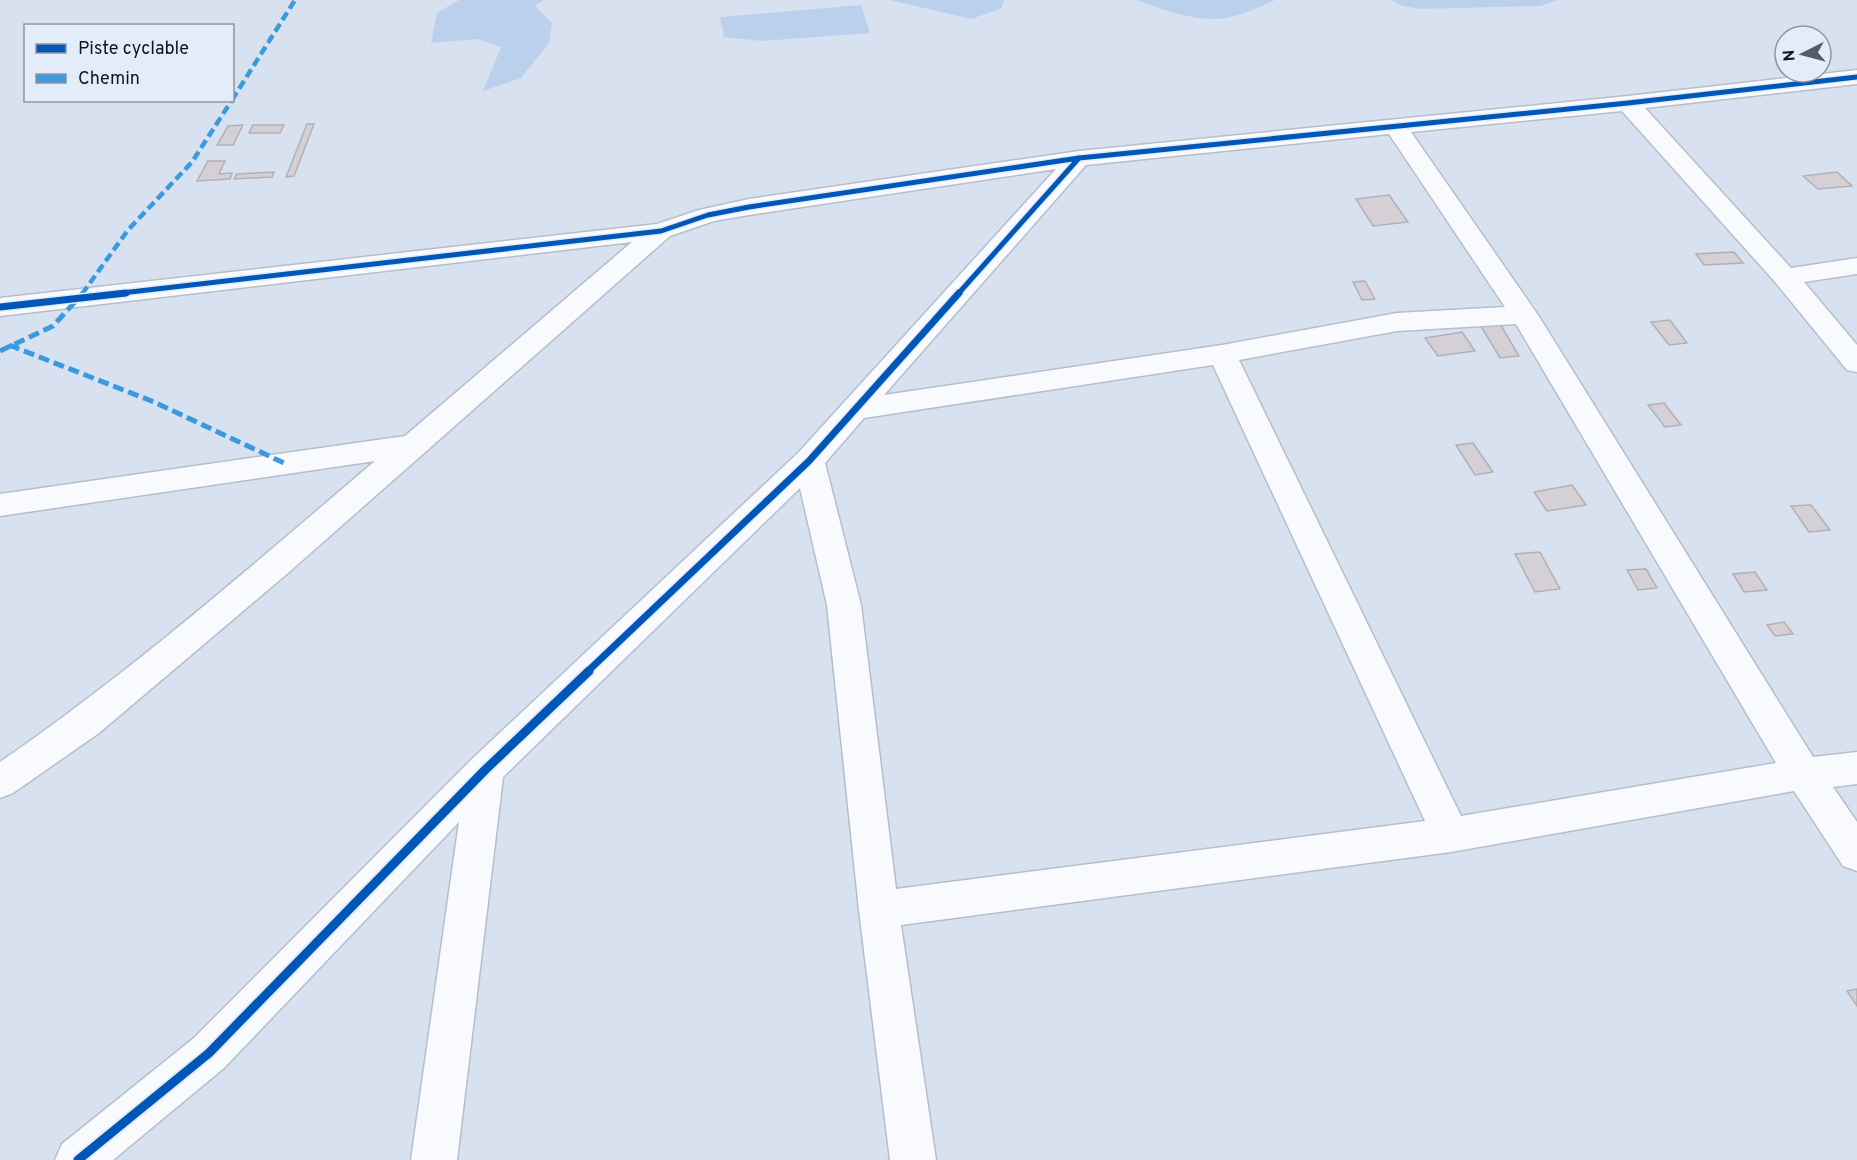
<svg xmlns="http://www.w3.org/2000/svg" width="1857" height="1160" font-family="Overpass,sans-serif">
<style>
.green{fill:#bbd0ed}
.building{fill:#d4d0d5;stroke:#b3b0b4;stroke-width:1.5}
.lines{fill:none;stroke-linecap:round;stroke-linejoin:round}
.minor-casing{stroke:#b6beca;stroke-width:3}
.minor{fill:#f9fafd;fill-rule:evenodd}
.quiet-far1{stroke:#3a9ae0;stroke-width:4.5;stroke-dasharray:9 4.5;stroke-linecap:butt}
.quiet{stroke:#3a9ae0;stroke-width:5;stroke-dasharray:11 5;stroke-linecap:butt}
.cycleway-far2-casing{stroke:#e3ecf9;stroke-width:8}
.cycleway-far1-casing{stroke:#e3ecf9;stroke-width:10}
.cycleway-casing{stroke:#e3ecf9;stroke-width:13}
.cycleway-far2{stroke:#0057b8;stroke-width:5}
.cycleway-far1{stroke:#0057b8;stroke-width:7}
.cycleway{stroke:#0057b8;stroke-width:9}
</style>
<rect width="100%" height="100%" fill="#d8e1ef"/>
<path class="green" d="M459 0H543L535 6 552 23 549 43 521 78 483 91 501 47 477 39 431 43 437 13Z
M890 0H1004L1002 8 971 19Z
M1136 0H1275C1257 8 1237 18 1217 19 1190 20 1161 9 1136 0Z
M1391 0H1558L1540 6 1420 9 1403 6Z
M861 5 870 33 762 41 724 37 720 17Z"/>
<path class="building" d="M307 124H314L294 176 286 177Z
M243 125 233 145H217L228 126Z
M253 125H284L280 133H249Z
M208 161H225L219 174 232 173 230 179 197 181Z
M274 172 272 177 234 179 237 174Z
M1837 172 1852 186 1818 189 1803 176Z
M1389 195 1408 222 1373 226 1356 199Z
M1734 252 1743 263 1704 265 1696 254Z
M1365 281 1375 299 1362 300 1353 282Z
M1670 320 1687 343 1669 345 1651 322Z
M1500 324 1519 356 1500 358 1481 326Z
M1462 332 1475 351 1438 356 1425 338Z
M1664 403 1681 425 1665 427 1648 405Z
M1473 443 1493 472 1475 475 1456 445Z
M1572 485 1586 505 1547 511 1534 492Z
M1811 505 1830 530 1809 532 1791 506Z
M1540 552 1560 589 1535 592 1515 554Z
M1646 569 1657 588 1638 590 1627 570Z
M1755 572 1767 590 1744 592 1733 574Z
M1784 622 1793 634 1775 636 1767 625Z
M1857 989V1006L1847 991Z"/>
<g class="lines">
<g class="minor-casing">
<path id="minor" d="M1857 70V84L1645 108 1791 268 1857 258V274L1804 282 1857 345V372L1847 370 1776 283 1622 111 1411 132 1538 315 1813 757 1857 752V784L1833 787 1857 822V871L1843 866 1794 791 1451 852 901 925 936 1160H890L859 910 827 605 800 488 503 777 457 1160H411L459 822 224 1068 113 1160H55L62 1144 194 1038 472 759 798 453 1056 169 749 215 714 221 670 236 288 573 99 733 13 793 0 798V762C132 671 253 565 375 461L0 516V494L405 436 632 242 0 316V298L657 224 699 210 749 199 1079 151 1628 96ZM1389 134 1505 307 1397 313 1222 345 884 395 1086 165ZM1516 324 1776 763 1461 816 1239 360 1397 331ZM1213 365 1425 821 896 889 861 605 825 463 864 418Z"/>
</g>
<use href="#minor" class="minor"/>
<path class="quiet-far1" d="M232 100 295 0
M82 294 128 230 192 162 232 100"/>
<path class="quiet" d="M9 345 154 402 284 463
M0 351 53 326 83 293"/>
<g class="cycleway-far2-casing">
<path id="cycleway-far2" d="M113 294 661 231 708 215 749 207 1079 158 1628 103 1857 77
M958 294 1079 158"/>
</g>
<g class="cycleway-far1-casing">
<path id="cycleway-far1" d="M0 307 126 293
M587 672 809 461 959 293"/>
</g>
<g class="cycleway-casing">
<path id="cycleway" d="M78 1160 209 1053 485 770 589 671"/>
</g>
<use href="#cycleway-far2" class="cycleway-far2"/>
<use href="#cycleway-far1" class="cycleway-far1"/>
<use href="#cycleway" class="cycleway"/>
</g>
<rect x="24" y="24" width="210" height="78" fill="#e3ecf9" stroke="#8d96a2" stroke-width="1.5"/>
<rect x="36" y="44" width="30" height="9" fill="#0057b8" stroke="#8d96a2" stroke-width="1.5"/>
<text x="78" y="54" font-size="18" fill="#0d151f">Piste cyclable</text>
<rect x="36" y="74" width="30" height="9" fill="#3a9ae0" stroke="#8d96a2" stroke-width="1.5"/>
<text x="78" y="84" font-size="18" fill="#0d151f">Chemin</text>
<g transform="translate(1803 54) rotate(264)"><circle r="28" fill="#e3ecf9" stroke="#8d96a2" stroke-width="1.5"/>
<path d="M0-4.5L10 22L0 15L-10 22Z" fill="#545c68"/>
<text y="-9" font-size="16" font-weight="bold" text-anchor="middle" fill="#0d151f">N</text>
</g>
</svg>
